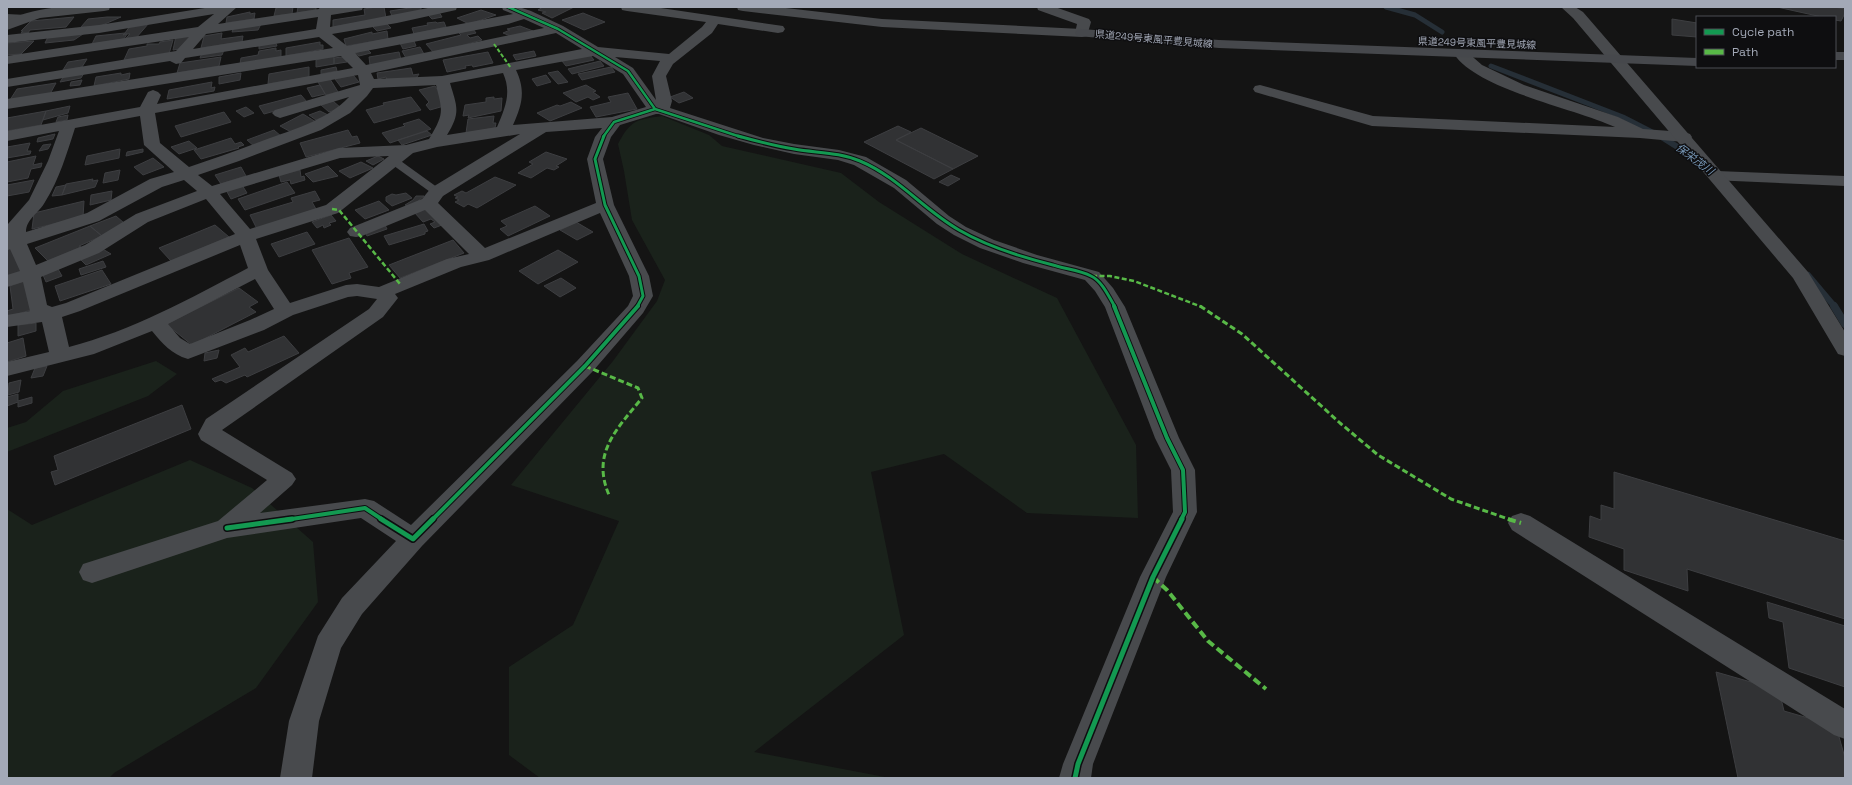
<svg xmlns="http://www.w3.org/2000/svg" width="1852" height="785" font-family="'Space Grotesk','Noto Sans JP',sans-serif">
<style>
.green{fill:#1a221b}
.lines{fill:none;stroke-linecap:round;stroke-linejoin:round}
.stream-far2{stroke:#262f37;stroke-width:5}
.stream-far1{stroke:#262f37;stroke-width:6}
.stream{stroke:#262f37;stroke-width:8}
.building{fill:#313234;stroke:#3d3e41}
.service{fill:#484a4d;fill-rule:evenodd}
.minor{fill:#484a4d;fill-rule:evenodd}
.tertiary{fill:#484a4d;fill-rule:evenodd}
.secondary{fill:#46484c;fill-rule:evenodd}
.quiet-far3{stroke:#58b947;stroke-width:2;stroke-dasharray:4 2;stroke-linecap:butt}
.quiet-far2{stroke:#58b947;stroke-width:2.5;stroke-dasharray:5 2.5;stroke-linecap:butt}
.quiet-far1{stroke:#58b947;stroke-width:3;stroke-dasharray:6 3;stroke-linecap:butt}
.quiet{stroke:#58b947;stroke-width:4;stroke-dasharray:8 4;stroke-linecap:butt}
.cycleway-far3-casing{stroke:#0e0e10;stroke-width:4}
.cycleway-far2-casing{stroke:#0e0e10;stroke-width:5}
.cycleway-far1-casing{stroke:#0e0e10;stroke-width:6}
.cycleway-casing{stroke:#0e0e10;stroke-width:8}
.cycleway-far3{stroke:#139951;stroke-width:2.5}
.cycleway-far2{stroke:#139951;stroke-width:3}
.cycleway-far1{stroke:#139951;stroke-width:4}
.cycleway{stroke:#139951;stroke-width:5}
.labels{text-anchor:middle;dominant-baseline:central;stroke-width:3;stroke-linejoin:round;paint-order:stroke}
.far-street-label{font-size:10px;fill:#a3a9b7;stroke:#0e0e10}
.far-water-label{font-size:11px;font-style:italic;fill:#7797b6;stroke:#0e0e10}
</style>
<rect width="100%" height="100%" fill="#141414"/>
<path class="green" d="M662 116 709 135 722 146 841 173 879 202 962 254 1057 298 1136 445 1138 518 1027 513 944 454 871 472 904 635 754 752 890 778H540L509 755V667L573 625 619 521 511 485 613 361 657 301 665 280 632 220 624 171 618 144C631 120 635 120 662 116Z
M156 361 177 374 148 396 7 452V428L26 422 63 391Z
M190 460 252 488 313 542 318 602 256 688 114 773 109 778H7V509L32 525Z"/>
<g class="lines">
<path class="stream-far2" d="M1386 7 1415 15 1442 32
M1491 66 1623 117 1662 137"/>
<path class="stream-far1" d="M1660 136 1695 158
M1808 275 1835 307"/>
<path class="stream" d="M1834 306 1845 324"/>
</g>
<path class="building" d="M281 7H293L292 14 274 16 276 8Z
M298 7H316V10L297 13Z
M376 7H384L386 18 333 27V20L365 15 364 9Z
M416 7H421V11L392 16 390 11Z
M543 7H574L552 18 542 13 546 12 538 10Z
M1777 7H1834L1845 9V13L1841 21 1835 20V17H1822Z
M481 10 496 15 469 24 457 18Z
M250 12V14L255 13 254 19 226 23 227 17Z
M439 12 442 17 432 19 428 15Z
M583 13 605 22 584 30 562 20Z
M74 17 66 27 30 30 28 33H21L23 31H21L31 21Z
M107 17H121L100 26 81 27 88 19Z
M1672 19 1697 23V37L1672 35Z
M436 22 437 23 444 22 446 27 414 34 412 28 428 25 427 23Z
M149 23 136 38H126L130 34H124L125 33 130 26Z
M386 23 391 28 377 31 372 26Z
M261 24 258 30 232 32 234 27Z
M520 26 533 31 513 37 503 33 510 30 507 29Z
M473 29 476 33 467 35 470 38 478 36 482 40 434 53 426 44 461 35 459 33Z
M387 31 388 39 346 46 344 39 372 32V34Z
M86 32 74 40 45 43 48 37Z
M125 33 123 35 127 34 124 39 92 44 96 36Z
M222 33 221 39 243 36 242 42 201 48 204 36Z
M176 36H190L179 49 173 50Z
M173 40 169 54 124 60 129 49 147 46V44H159L160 42Z
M34 41 21 54 7 55 8 43Z
M275 41 277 46 259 49V44Z
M414 41 416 46 403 49 400 43Z
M320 42V45H323V49L286 56V48Z
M420 47 424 54 406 58 402 51Z
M276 48V51L281 50V57L240 64 241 58 258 55 259 51Z
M367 49 371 53 359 56 355 53Z
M224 50 222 55 200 58 202 53Z
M534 51 536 56 516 60 513 55Z
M399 52 401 60 370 65 369 57Z
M488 52 493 63 473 67 472 65 465 66 466 68 447 72 443 60Z
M334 55V64L316 67V60Z
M590 55 594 60 566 66 562 61Z
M221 57 219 66 177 73 180 63Z
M342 57 347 62 334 64V58Z
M87 59 82 67 63 70 68 62Z
M600 61 604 66 572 74 568 69Z
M309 67V77L268 84 269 74Z
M336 67 337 71 321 74V70Z
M611 67 615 72 582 80 578 74Z
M411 68 413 75 419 74 415 80 387 81 386 77 378 79 377 73Z
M558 71 568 82 558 84 548 73Z
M84 73 81 78 60 82 64 76Z
M121 73V75L130 73 129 79 94 86 96 77Z
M241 73 240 80 219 84V77Z
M353 75 359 82 341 87 335 79Z
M546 75 551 82 537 86 532 79Z
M330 79 338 92 326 95 318 82Z
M82 80 80 85 70 86 71 82Z
M212 82 211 88 215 87 214 91 167 99 169 90Z
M56 83 50 94 10 100 17 89Z
M320 85 325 94 312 97 307 88Z
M586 85 596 91 593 92 600 97 593 100 588 97 576 102 563 93Z
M435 86 442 96 444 106 430 110 426 105 429 102 419 90Z
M684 92 693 98 679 103 670 97Z
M628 93 637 109 596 117 590 107 611 102 608 97Z
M301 95 307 102 264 114 259 106Z
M411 97 421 110 374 123 366 110 384 105 383 103Z
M494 97V99L502 98 501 111 468 118 469 115 463 116 465 105 486 102V98Z
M333 101 341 108 329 112 321 105Z
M571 102 582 108 550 121 537 113 557 105 560 106Z
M70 106 68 113 43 120 46 111Z
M246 107 254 113 244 117 236 111Z
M46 111 41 125 7 131V118Z
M320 111 328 115 316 120 309 115Z
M224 112 231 122 181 137 175 126Z
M303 114 316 122 291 132 280 126Z
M68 115 67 120 56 122 58 117Z
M494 116 493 123H496L495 128 466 133 468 119Z
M419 119 431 129 390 143 382 133 405 126 403 124Z
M898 126 911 132 896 140 953 169 934 179 864 142Z
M921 128 978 156 953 169 896 140Z
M274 130 282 137 255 147 247 140Z
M348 130 352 137 357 136 360 143 306 157 300 143Z
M427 131 432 135 402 145 398 140Z
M55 134 53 139 37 142 38 138Z
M231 138 235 144 241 142 244 145 238 147 239 148 201 159 194 150Z
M189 141 197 148 179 154 171 147Z
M30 143 27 151H31L30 154 7 158V147Z
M51 144 48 149 39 151 43 145Z
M120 149 119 158 85 165 87 156Z
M143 149V152L126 156 127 152Z
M546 152 567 159 556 166 559 167 554 170 547 168 531 178 518 173 533 164 529 162Z
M36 156 33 165 42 163 41 167 31 169 28 178 7 182V162Z
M378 156 384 159 373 165 366 161Z
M153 158 164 167 143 175 134 167Z
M361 162 373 168 350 178 339 171Z
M328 166 338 176 313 182 305 174Z
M241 167 246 176 221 184 215 175Z
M120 170 118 180 103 183 105 173Z
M300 170 301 177 304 176 305 180 291 184 290 180 281 182 279 175Z
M951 175 960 179 948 186 939 182Z
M495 177 516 185 477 208 468 204 464 207 455 202 459 200 455 198 458 197 454 195 462 191 466 193Z
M93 179 92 181 98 180 95 187 62 195 66 184Z
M34 180 29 192 7 196V185Z
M287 182 295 193 245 210 238 199Z
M66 185 62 195 52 196 56 187Z
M242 185 247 193 231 199 226 190Z
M112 191 111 200 90 205 91 195Z
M315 191 320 200 312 202 316 209 257 229 250 215 293 202 291 198Z
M406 193 412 198 392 206 386 201V197L392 194 396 195Z
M416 196H424L411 207 405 205 413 200Z
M84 201 83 217 32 229 34 213Z
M379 201 389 210 365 219 355 210Z
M535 206 550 216 508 236 500 229 507 226 501 221Z
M425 208 442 225 434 228 430 224 435 222 431 219 423 222 414 212Z
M331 215 336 221 329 223 331 225 324 228 323 225 317 228 312 222Z
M116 216 124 223 102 236 90 226Z
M576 222 593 232 577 240 560 230Z
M424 224 428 231 425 232V234L389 245 384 236Z
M215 225 229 237 171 261 159 248Z
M385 225 387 229 367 236 365 232Z
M90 226 102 236 79 246 81 247 48 261 35 248Z
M307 232 315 244 279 257 271 244Z
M349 238 368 267 349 273 351 278 332 284 312 250Z
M453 240 464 253 400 278 389 265Z
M13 248 23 272 7 278V250Z
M101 248 111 254 86 265 79 258Z
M558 250 578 262 538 284 519 271Z
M103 261 106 267 81 275 79 269Z
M58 269 62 276 46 282 43 275Z
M102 270 111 284 60 301 55 286Z
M561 278 576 288 560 297 544 286Z
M27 280 31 310 7 317V311L13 309 10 286Z
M239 288 258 302 249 307 256 312 192 345 166 324Z
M36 323V331L18 336V325Z
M284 336 299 353 247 377 245 375 226 383 221 380 215 382 212 379 240 367 231 355 245 348 248 352Z
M23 338 26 356 7 362V343Z
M219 350 217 358 204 361 205 353Z
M47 366 43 376 31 378 35 368Z
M21 380 19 392 8 395 9 383Z
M18 394V401L32 397V403L18 407V402L7 406V397Z
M182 405 191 429 55 485 51 472 58 470 54 456Z
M1614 472 1845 541V619L1687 569 1688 591 1624 570V549L1589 537 1590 516 1601 520V505L1614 509Z
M1767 602 1845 626V687L1789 668 1783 622 1769 618Z
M1716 672 1779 690 1784 711 1836 726 1845 758V778H1738Z"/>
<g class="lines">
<path class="service" d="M394 158 398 159 441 190 443 192 441 194H433L390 163 389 161Z"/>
<path class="minor" d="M211 7H237L218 24 319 9 320 7H363L362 10 331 15 330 27 433 7H457L456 10 397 23 332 34 347 46 513 14 503 10 502 7H519L531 11 563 26 598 47 669 54 702 27 706 22 627 11 622 10 621 7H654L783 26 785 29 783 32 778 33 718 24 712 33 673 64 666 76 672 101 670 108 763 138 794 144 839 150 866 157 906 180 949 216 966 227 994 240 1037 255 1099 272 1113 288 1125 307 1179 438 1195 470 1197 512 1166 577 1093 764 1091 778H1059L1063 764 1140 577 1173 512 1171 470 1155 438 1105 307 1095 291 1085 280 1023 263 980 248 954 235 937 224 894 188 854 165 838 160 794 154 754 145 719 135 659 114H656L620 125 611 137 603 159 614 205 649 276 653 296 643 313 593 371 422 546 362 614 341 648 319 721 312 778H280L289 721 318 636 342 598 396 541 361 518 227 538 92 583 83 580 79 572 83 564 218 521 267 480 201 440 198 434 206 419 369 309 377 299 357 296 348 297 293 315 264 330 188 359C171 354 163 344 152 331L94 354 7 376V362L49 352 42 322 7 327V315L30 311 23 282 7 287V275L20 271 10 249 7 250 8 224 29 200 48 161 59 131 7 141V131L140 107 148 92 153 90 158 92 161 95 157 104 353 68 341 56 7 109V99L333 48 319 37 185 58 181 63 176 64 170 61 7 87V79L176 51 189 37 7 64V56L198 27 214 14 99 33 7 43V35L99 25ZM318 17 316 29 193 49 206 34ZM524 19 544 28 366 65 355 53 508 24ZM556 33 582 49 442 76 374 79 371 73ZM593 56 623 74 646 107 612 117 513 125C522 105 526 91 516 70ZM615 57 660 61 652 76 656 100 633 68ZM503 73C512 93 505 108 497 127L447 135C461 112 457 107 450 83ZM358 75 360 85 275 110 272 113 275 116 280 118 349 97C328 119 298 128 270 138 243 148 216 158 189 167L160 143 155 113ZM436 85C443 112 444 114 429 139L406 145 339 148 212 186 198 175 239 161 321 130 350 113 367 96 373 88ZM140 116 144 145 174 172 150 179 87 213 26 232C26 219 39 213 45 202 59 180 67 153 75 128ZM602 128 595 137 587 159 596 203 485 248 438 203 443 196 546 132ZM520 134 431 188 422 199 350 228 347 232 350 236 356 237 362 236 425 210 469 254 447 259 379 287 357 284 346 285 290 303 268 270 256 239 338 213 413 153 437 147ZM389 156 326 205 250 229 220 194 340 158ZM184 180 197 191 136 214 85 245 36 265 27 244 99 221 162 187ZM206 199 235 234 66 303 52 307 47 305 41 277 99 253 148 222ZM600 213 629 276 633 296 628 306 577 361 411 525 374 501 365 499 260 513 292 485 296 479 292 473 222 430 383 317 398 298 395 294 461 267 489 260ZM240 245 248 268C191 298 131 331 69 347L62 317 80 311ZM255 279 274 309 250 320 190 344 180 338 168 324Z
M1037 7H1055L1089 19 1091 22 1087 36H1077L1075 33 1077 24 1038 10Z
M7 14 26 15 28 18 26 21 7 22Z
M1461 50 1466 51 1482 65 1524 85 1618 117 1643 129 1684 132 1690 134 1692 137 1690 140 1684 142 1640 138 1372 126 1255 92 1253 89 1255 86 1260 85 1373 116 1615 127C1574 108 1478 90 1454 54L1456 51Z
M1717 171 1845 176V186L1711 180 1709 176 1711 172Z
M1521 513 1530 516 1845 709V739L1834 735 1512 530 1508 523 1512 516Z"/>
<path class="tertiary" d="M60 7H110L109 10 104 11 40 18 7 30V21C23 12 42 9 60 7Z
M737 7H777L882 19 1082 29 1087 30 1089 33 1087 36 1082 37 882 27 743 11 738 10Z
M1561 7H1575L1583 12 1808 272 1845 332V356L1838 354 1793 278 1573 18Z"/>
<path class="secondary" d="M1082 29 1219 40 1697 58V66L1219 48 1077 36 1075 33 1077 30Z
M1835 52H1845V60H1835Z"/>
<path class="quiet-far3" d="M494 44 511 68"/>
<path class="quiet-far2" d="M332 209 339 210 400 284
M1092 276H1110L1134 281 1202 307"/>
<path class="quiet-far1" d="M1200 306 1242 334 1340 423 1378 455 1451 499 1511 520
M585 366 638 388 642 398C617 429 591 453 609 495"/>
<path class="quiet" d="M1508 519 1521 523
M1153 577 1167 590 1208 641 1266 689"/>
<g class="cycleway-far3-casing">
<path id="cycleway-far3" d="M508 7 558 29 628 71 655 109 741 137
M603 137 614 122 655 109"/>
</g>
<g class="cycleway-far2-casing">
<path id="cycleway-far2" d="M604 136 595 159 605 205 639 276 643 296 637 307
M738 136C756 141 775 146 794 149 816 153 839 152 860 161 898 177 924 210 959 230 988 247 1021 257 1053 265 1065 269 1080 270 1091 276 1102 281 1109 297 1115 307"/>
</g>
<g class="cycleway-far1-casing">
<path id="cycleway-far1" d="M1114 306 1167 438 1183 470 1185 512 1181 520
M285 520 365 508 383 520
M432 520 585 366 638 306"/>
</g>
<g class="cycleway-casing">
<path id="cycleway" d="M381 519 413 539 433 519
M227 528 292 519
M1075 778 1078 764 1153 577 1182 519"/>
</g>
<use href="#cycleway-far3" class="cycleway-far3"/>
<use href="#cycleway-far2" class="cycleway-far2"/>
<use href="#cycleway-far1" class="cycleway-far1"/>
<use href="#cycleway" class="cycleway"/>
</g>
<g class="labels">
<g class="far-street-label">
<text transform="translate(1154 39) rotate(5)">県道249号東風平豊見城線</text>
<text transform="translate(1477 43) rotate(2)">県道249号東風平豊見城線</text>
</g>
<g class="far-water-label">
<text transform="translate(1695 159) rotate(37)">保栄茂川</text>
</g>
</g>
<rect width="1852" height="785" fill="none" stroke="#a3a9b7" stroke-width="16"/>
<rect x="1696" y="16" width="140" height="52" fill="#0e0e10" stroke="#4a4c53"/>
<rect x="1704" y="29" width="20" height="6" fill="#139951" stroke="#4a4c53"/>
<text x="1732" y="36" font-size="12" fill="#a3a9b7">Cycle path</text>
<rect x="1704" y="49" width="20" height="6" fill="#58b947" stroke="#4a4c53"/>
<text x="1732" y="56" font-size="12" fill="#a3a9b7">Path</text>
</svg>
